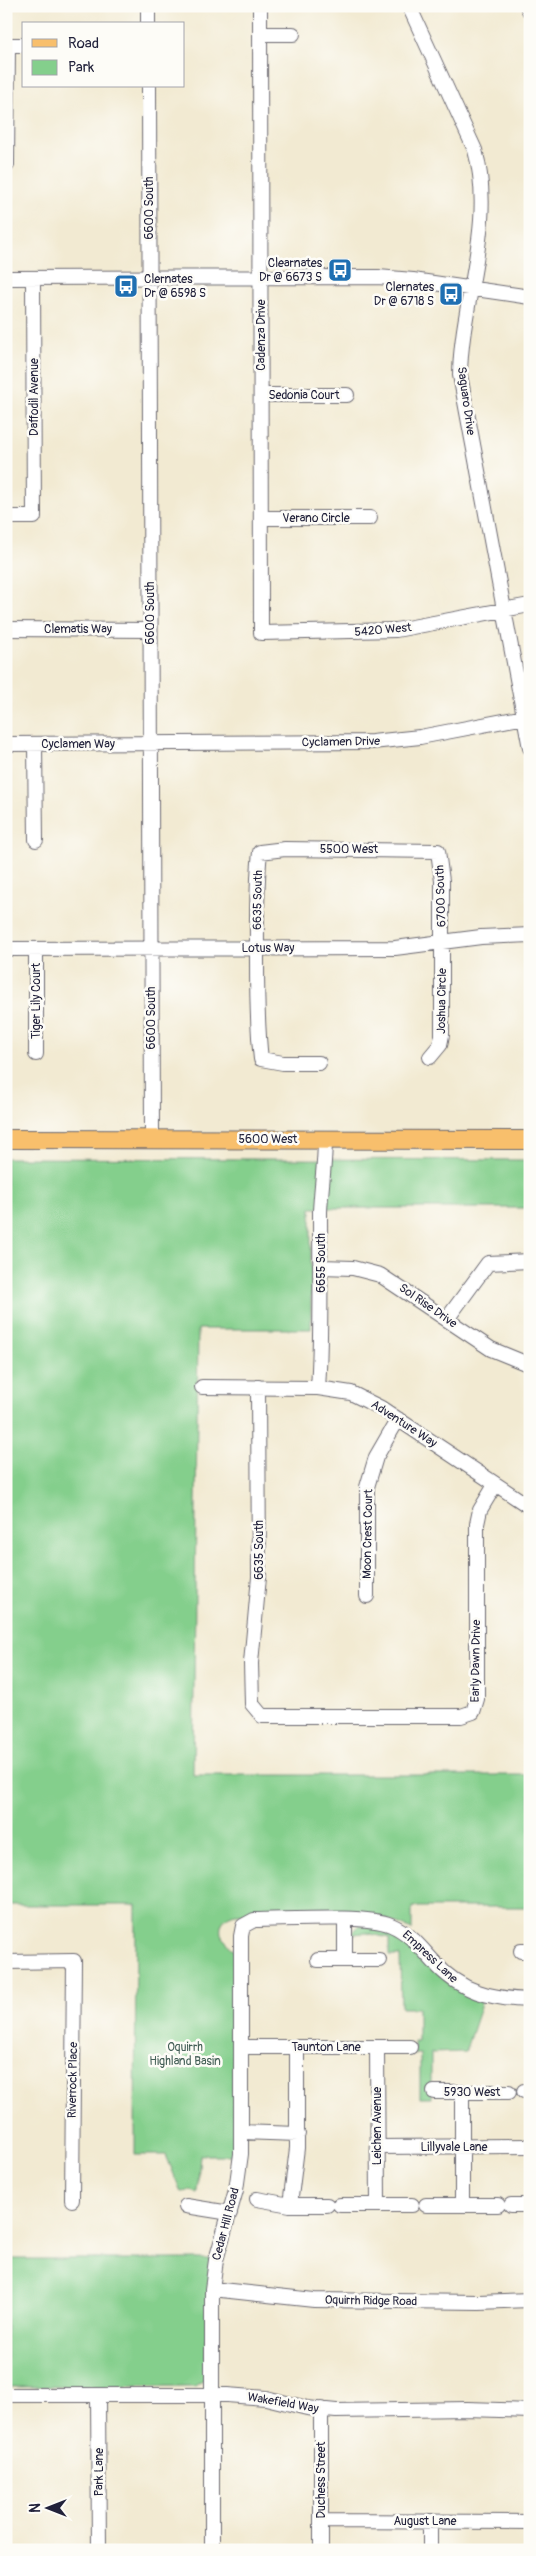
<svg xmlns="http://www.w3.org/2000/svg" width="536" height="2556" font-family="Pangolin,sans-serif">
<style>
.green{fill:#84cf8c;stroke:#537864}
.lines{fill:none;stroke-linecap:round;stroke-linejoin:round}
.minor-casing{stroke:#6b6870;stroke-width:16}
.major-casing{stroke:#6b6870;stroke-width:20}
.minor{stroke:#fff;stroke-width:14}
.major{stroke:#f8bf6c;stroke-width:18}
.labels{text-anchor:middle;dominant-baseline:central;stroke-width:5;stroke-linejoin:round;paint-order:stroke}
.street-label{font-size:12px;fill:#22223b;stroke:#fdfcf7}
.poi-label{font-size:12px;fill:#22223b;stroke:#fdfcf7;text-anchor:end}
.park-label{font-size:12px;fill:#445f57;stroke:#fdfcf7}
</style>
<rect width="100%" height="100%" fill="#fdfcf7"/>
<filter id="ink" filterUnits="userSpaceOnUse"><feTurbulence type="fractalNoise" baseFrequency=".02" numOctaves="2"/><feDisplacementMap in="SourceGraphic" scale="10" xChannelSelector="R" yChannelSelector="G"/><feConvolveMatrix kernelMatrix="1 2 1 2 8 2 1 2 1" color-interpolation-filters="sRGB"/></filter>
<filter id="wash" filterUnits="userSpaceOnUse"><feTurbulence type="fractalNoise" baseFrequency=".0096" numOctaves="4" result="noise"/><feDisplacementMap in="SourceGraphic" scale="20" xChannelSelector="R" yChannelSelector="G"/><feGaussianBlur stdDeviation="1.12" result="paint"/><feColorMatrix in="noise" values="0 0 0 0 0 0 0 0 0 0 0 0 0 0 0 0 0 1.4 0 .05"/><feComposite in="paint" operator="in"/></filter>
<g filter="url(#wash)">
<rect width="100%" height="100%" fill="#f2ead2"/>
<path class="green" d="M6 1158 530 1160V1208H311V1329H198L193 1775H530V1907H412V1930L375 1915 236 1914C225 1916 219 1923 221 1934L235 1953V2155H200L197 2193 190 2191 181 2192 166 2155H135L136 1905H6Z
M359 1926C420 1926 428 1985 482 2001L465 2052 431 2053V2098H420V2054H414V2042H418V2008H401L400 1956H389V1938L367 1933 351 1934Z
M6 2259H211L204 2380 195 2386 6 2387Z"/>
</g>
<g filter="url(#ink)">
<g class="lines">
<g class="minor-casing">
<path id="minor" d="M148 6V24
M260 6 261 633 396 630 530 605
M409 6 475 150C496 224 461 301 460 375L530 748
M527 6 530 12
M260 34H293
M6 45H24
M149 86 152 1139
M7 165 8 45
M6 278 378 277 413 280 530 297
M261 395H347
M6 517H34L33 278
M261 518H370
M6 629 150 630
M6 744 372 742 420 737 530 716
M35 744 36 840
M6 949 395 948 481 937 530 935
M36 949V1054
M319 1063H283L261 1059C257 1026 257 993 257 960 257 924 256 888 260 852L285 849 438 851 442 881V1035L440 1045 430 1057
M321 1267 353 1268 380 1275 491 1349 530 1365
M447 1319 488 1263 530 1261
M202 1387 318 1388 351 1393 381 1408 530 1507
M258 1387 259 1577 251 1663 252 1704 262 1716H461L473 1712 477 1699V1524L480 1510 495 1485
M318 1388C322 1329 320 1271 320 1212 321 1188 325 1164 325 1139
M367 1596V1487L376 1457 398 1419
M345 1920V1960
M521 1951H530
M318 1960H379
M6 1962 74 1961 72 2200
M241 2047H410
M377 2047 378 2205
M524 2091H530
M434 2092H509
M242 2132 298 2134
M378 2147 530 2146
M257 2199 290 2205H327
M290 2205 297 2148V2047
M340 2205H412
M426 2205H498
M462 2205V2092
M511 2205H530
M186 2206 230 2213
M212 2289 314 2300 479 2302 530 2300
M6 2395H227L266 2398 307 2408 336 2411 467 2409 530 2411
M98 2395 99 2550
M321 2521 530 2522
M430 2521V2550
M212 2550V2289L216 2260 236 2190 241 2154V1936L243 1926 254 1920C287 1920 365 1914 391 1925 410 1933 421 1948 434 1962 460 1992 492 1999 530 2000
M321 2550V2409"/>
</g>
<g class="major-casing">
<path id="major" d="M6 1139 530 1140"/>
</g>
<use href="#minor" class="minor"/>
<use href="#major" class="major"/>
</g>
</g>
<defs>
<g id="bus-square" transform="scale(1.25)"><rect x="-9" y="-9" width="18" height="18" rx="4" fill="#1f6fb2" stroke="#fdfcf7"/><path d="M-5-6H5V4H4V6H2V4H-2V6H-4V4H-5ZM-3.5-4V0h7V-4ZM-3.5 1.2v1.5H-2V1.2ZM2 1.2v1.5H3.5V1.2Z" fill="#fff"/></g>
</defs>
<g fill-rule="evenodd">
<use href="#bus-square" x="340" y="270"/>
<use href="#bus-square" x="126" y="286"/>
<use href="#bus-square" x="451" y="294"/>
</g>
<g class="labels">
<g class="street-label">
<text transform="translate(149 208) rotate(-90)">6600 South</text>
<text transform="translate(261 335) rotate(-90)">Cadenza Drive</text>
<text x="304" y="395">Sedonia Court</text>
<text transform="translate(34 397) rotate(-90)">Daffodil Avenue</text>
<text transform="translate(466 401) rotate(82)">Saguaro Drive</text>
<text x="316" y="518">Verano Circle</text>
<text transform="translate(150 613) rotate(-90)">6600 South</text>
<text x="78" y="629">Clematis Way</text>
<text transform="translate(383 630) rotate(-5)">5420 West</text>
<text transform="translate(341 742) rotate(-1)">Cyclamen Drive</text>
<text x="78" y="744">Cyclamen Way</text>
<text x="349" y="849">5500 West</text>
<text transform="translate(441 896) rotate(-92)">6700 South</text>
<text transform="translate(258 900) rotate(-89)">6635 South</text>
<text x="268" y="948">Lotus Way</text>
<text transform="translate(36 1001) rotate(-90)">Tiger Lily Court</text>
<text transform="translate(442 1001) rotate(-89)">Joshua Circle</text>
<text transform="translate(151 1018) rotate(-90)">6600 South</text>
<text x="268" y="1139">5600 West</text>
<text transform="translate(321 1263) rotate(-90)">6655 South</text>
<text transform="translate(428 1306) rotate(35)">Sol Rise Drive</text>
<text transform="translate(404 1424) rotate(33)">Adventure Way</text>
<text transform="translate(368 1534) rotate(-89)">Moon Crest Court</text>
<text transform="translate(259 1550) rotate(-90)">6635 South</text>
<text transform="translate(476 1661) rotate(-89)">Early Dawn Drive</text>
<text transform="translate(430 1957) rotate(43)">Empress Lane</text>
<text x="326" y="2047">Taunton Lane</text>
<text transform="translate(73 2080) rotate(-89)">Riverrock Place</text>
<text x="472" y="2092">5930 West</text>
<text transform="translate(377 2126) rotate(-90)">Leichen Avenue</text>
<text x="454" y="2147">Lillyvale Lane</text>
<text transform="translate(226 2224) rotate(-75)">Cedar Hill Road</text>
<text transform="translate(371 2301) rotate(1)">Oquirrh Ridge Road</text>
<text transform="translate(283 2403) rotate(10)">Wakefield Way</text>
<text transform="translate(99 2472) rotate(-90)">Park Lane</text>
<text transform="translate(321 2480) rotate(-90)">Duchess Street</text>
<text x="425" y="2521">August Lane</text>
</g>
<g class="poi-label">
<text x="322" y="263">Clearnates<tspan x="322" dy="14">Dr @ 6673 S</tspan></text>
<text x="144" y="279" text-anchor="start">Clernates<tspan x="144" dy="14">Dr @ 6598 S</tspan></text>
<text x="434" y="287">Clernates<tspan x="434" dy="14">Dr @ 6718 S</tspan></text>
</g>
<g class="park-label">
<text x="185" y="2047">Oquirrh<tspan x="185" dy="14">Highland Basin</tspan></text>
</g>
</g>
<rect width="536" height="2556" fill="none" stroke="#fdfcf7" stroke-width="25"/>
<rect x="22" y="22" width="162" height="65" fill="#fdfcf7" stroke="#a5a5ac"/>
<rect x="32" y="39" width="25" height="8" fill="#f8bf6c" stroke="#a5a5ac"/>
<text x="68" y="48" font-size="15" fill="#22223b">Road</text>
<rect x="32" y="60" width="25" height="15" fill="#84cf8c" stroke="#a5a5ac"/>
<text x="68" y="72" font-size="15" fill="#22223b">Park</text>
<g transform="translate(48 2508) rotate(270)" stroke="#fdfcf7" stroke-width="4" paint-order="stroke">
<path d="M0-4L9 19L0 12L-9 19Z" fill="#22223b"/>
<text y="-8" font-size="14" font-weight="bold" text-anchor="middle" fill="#22223b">N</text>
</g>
</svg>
